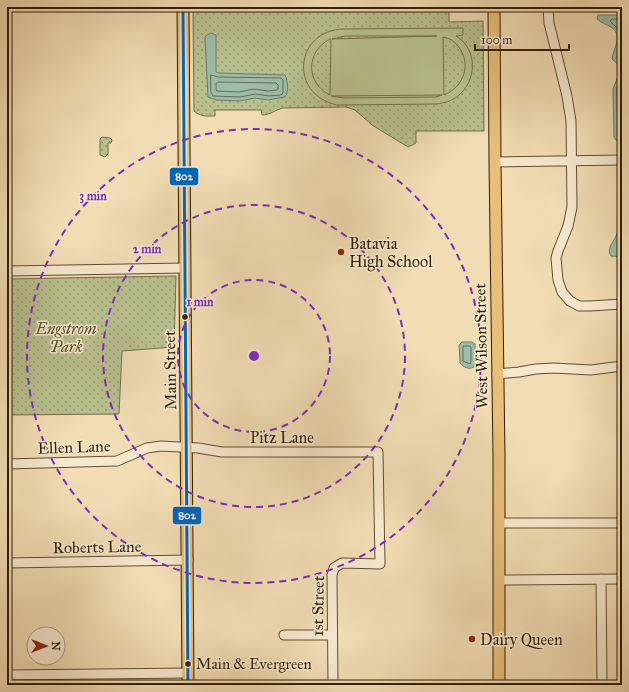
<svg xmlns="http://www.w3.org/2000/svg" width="629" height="692" font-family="'IM FELL Great Primer',serif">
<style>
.grass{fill:url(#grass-dots);stroke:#746f48}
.garden{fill:#b8c08e;stroke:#746f48;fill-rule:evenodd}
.water{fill:#9cbca8;stroke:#717d66}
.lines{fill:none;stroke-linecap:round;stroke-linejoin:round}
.shore{stroke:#666d56;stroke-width:1}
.minor-casing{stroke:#614e2f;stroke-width:11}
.major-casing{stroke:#311e03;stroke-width:13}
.minor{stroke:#f6e8ce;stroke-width:9}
.major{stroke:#e8be7a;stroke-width:11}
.bus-1-casing{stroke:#f6e8ce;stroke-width:6}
.bus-1{stroke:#0065bd;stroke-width:3}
.ring{fill:none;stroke:#7b2cbf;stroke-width:2;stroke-dasharray:7 5}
.poi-dot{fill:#8f2418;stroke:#f6e8ce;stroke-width:1.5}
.bus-dot{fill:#311e03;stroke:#f6e8ce;stroke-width:1.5}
.labels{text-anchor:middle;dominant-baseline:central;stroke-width:3;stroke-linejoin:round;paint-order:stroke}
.bus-label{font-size:15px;fill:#311e03;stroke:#f6e8ce;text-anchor:start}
.poi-label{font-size:16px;fill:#311e03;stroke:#f6e8ce;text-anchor:start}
.park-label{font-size:16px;font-style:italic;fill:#5a4f2d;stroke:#f6e8ce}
.street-label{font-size:16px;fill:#311e03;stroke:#f6e8ce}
.centre{fill:#7b2cbf;stroke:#f6e8ce;stroke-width:2}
.ring-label{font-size:12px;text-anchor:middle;font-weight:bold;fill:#7b2cbf;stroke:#f6e8ce;stroke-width:3;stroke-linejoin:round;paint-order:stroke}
.line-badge{stroke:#f6e8ce;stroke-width:1.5}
.badge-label{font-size:11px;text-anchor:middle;font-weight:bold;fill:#fff}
</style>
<defs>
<pattern id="grass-dots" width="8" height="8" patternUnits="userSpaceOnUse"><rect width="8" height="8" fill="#b8c08e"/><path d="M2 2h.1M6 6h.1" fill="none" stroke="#969b72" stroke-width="1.8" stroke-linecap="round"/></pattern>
</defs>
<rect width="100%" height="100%" fill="#f1dcb3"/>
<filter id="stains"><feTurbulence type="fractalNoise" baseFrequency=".005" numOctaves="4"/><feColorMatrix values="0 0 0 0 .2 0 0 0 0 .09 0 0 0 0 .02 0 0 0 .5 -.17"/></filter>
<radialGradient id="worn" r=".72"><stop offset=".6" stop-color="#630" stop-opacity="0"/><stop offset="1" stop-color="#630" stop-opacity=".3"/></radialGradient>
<path class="grass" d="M193 7H449V22L483 21 484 131H416V143L408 147 372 125 355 110 346 107 283 108C275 110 270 115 262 115L261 110H215V116C208 116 200 117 194 111Z
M102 137 110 138 112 140 111 143H108V154L105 157 100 155V139Z
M176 276 174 347 122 351 119 414 7 415V279Z"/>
<path class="garden" d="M463 28V35L456 36C478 49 477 81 458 96 452 101 444 103 437 104L337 105C288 94 295 30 344 29ZM345 36H437L332 39ZM443 37C449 38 454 41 458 46 472 64 464 87 444 95ZM330 39H331L330 95C305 83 306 51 330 39ZM442 95 436 97 344 98 331 96Z"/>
<path class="water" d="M598 15H622V140H616L614 137 613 89 621 69 620 66 612 59C614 47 623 35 611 27 606 24 601 23 597 19Z
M211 33 216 35V72L219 73 285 75C288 81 289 92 285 97L268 100 255 98 240 101 216 100 208 97 205 37 207 35Z
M622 183V257L611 256C606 249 613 243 616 236 621 225 620 199 620 186Z
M462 342H472L475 344V363L474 367C468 370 464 367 460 363L459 345Z"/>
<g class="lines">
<path class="shore" d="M622 19H612L610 21 620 31 621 40 617 57 622 62
M211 75 218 77 281 78 283 80V93L281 95 269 96 255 94 240 97 213 96 211 92Z
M622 75 617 89V95L618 135 622 137
M218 82 276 83 278 85V89L277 90 268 91 254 89 239 92 217 91 216 90V84Z
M464 346H470L471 347V362L470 364 463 361V348Z"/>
<g class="minor-casing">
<path id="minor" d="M548 7 549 23 567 96 571 121 572 207 568 226 558 251 556 258 558 280 562 292 570 301 579 306H590L622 304
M495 162 622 160
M7 271 185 268
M497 374 519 372 536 369 553 368 591 370 622 366
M7 464 117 461 147 448 161 446 198 448 222 452H378L380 564 342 563 334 568 332 575 333 685
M499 523H622
M7 563 188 560
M601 579 602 685
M499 580 622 579
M284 635H332
M7 675 188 673"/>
</g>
<g class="major-casing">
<path id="major" d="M183 7 188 685
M494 7 495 162 499 457V685"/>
</g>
<use href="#minor" class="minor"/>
<use href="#major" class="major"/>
<g class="bus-1-casing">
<path id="bus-1" d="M183 7 188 685"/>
</g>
<use href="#bus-1" class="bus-1"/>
</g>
<g class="ring">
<circle cx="254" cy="356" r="76"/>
<circle cx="254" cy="356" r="151"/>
<circle cx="254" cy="356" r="227"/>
</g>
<g class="poi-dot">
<circle cx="341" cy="252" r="4"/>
<circle cx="472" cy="639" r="4"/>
</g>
<g class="bus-dot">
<circle cx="185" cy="317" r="3.5"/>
<circle cx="188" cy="664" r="3.5"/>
</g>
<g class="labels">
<g class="bus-label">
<text x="196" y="664">Main &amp; Evergreen</text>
</g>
<g class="poi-label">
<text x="349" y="243">Batavia<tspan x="349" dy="18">High School</tspan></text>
<text x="480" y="639">Dairy Queen</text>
</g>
<g class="park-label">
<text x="66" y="328">Engstrom<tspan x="66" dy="18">Park</tspan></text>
</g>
<g class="street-label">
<text transform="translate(481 346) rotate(-91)">West Wilson Street</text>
<text transform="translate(170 370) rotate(-91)">Main Street</text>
<text x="282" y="437">Pitz Lane</text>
<text transform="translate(74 447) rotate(-2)">Ellen Lane</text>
<text transform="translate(97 547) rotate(-1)">Roberts Lane</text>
<text transform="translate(318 606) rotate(-89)">1st Street</text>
</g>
</g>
<circle cx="254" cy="356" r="6" class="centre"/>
<g class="ring-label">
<text x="93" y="200">3 min</text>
<text x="147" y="253">2 min</text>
<text x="200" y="306">1 min</text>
</g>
<g class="line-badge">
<rect x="169" y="167" width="30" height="19" rx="4" fill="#0065bd"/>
<rect x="172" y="506" width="30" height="19" rx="4" fill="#0065bd"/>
</g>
<g class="badge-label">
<text x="184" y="180">802</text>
<text x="187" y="519">802</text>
</g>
<rect width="629" height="692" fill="none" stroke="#f1dcb3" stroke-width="24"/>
<rect x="8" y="8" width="613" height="676" fill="none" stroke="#311e03" stroke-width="2"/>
<rect x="12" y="12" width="605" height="668" fill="none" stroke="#311e03"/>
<g transform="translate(46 646) rotate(90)"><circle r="19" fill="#f6e8ce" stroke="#a7977d"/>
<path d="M0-3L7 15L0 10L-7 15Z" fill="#8f2418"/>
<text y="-6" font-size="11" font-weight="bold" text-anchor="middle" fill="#311e03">N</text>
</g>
<path d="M475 44v6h94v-6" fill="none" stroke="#311e03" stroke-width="2"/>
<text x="481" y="44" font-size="12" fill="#311e03" stroke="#f6e8ce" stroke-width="3" paint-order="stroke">100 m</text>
<rect width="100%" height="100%" filter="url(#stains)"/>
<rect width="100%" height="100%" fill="url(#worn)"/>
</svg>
